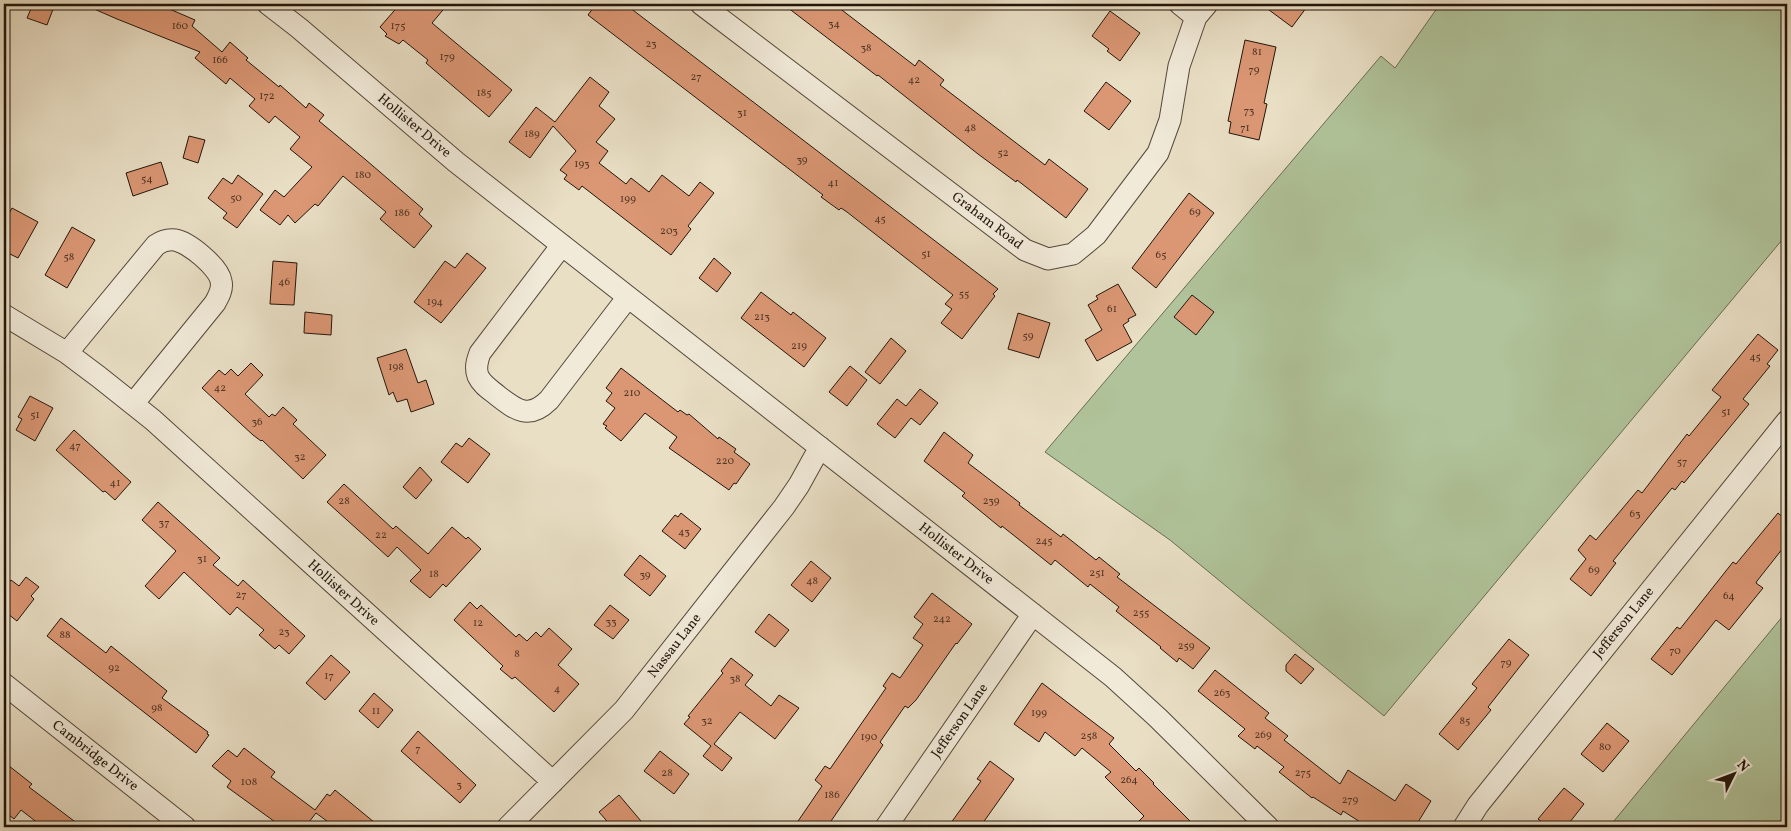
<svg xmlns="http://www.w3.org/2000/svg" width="1791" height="831" font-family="Vollkorn,serif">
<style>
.green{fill:#b0c39a;stroke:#696c52}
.building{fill:#db9774;stroke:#22150b}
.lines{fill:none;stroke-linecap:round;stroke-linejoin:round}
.minor-casing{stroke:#54483a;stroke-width:23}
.minor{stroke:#f1ead9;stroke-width:21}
.labels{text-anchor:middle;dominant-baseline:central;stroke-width:4;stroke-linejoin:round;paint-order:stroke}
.number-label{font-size:11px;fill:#503625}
.street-label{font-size:14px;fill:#22150b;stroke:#f1ead9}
</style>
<rect width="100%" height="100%" fill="#e9dfc5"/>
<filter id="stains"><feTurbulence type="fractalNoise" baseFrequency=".004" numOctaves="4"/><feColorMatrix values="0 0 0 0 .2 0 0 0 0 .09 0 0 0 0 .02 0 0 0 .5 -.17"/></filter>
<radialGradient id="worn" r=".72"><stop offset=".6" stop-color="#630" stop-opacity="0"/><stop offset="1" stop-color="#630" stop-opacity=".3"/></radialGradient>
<path class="green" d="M1440 4H1787V234L1384 716 1170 540 1045 452 1381 56 1395 68Z
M1787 611V827H1609Z"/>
<path class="building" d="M33 4H55L47 25 27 18Z
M85 4H158L195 20 192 26 222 52 230 42 248 58 246 60 279 87 280 85 306 108 309 103 324 115 319 121 366 160 423 209 419 214 432 226 414 248 380 219 386 212 343 176 318 206 315 204 295 223 288 215 280 225 260 210 275 190 284 197 312 167 290 149 300 137 275 116 269 123 249 106 255 99 230 78 226 84 195 58 200 52 117 19 85 5Z
M400 4H448L432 23 512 90 489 117 426 63 428 60 403 40 399 44 385 36 387 34 380 27Z
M596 4H625L998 289 993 294 995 296 962 339 941 323 952 309 945 304 953 295 847 212 841 208 839 210 821 197 823 195 588 15Z
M783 4H834L915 66 919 60 944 80 940 85 1045 165 1049 159 1088 189 1066 218 1017 180 1016 182 978 154 878 75 877 76Z
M1261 4H1309L1292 27Z
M1110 11 1140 33 1120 61 1107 51 1109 49 1092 36Z
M1245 40 1276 47 1264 103 1267 104 1259 140 1229 133 1231 122 1228 121Z
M590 77 609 92 599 106 615 119 596 142 608 151 599 163 626 184 631 178 649 192 662 175 689 196 700 182 714 193 688 226 691 229 671 255 582 186 579 190 564 179 567 175 560 170 576 151 553 126 530 158 509 142 536 107 555 122Z
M1106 82 1131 101 1109 130 1084 111Z
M189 136 205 140 198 163 183 158Z
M161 162 168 184 133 196 126 173Z
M238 175 263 194 237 228 223 218 227 213 208 198 223 178 232 184Z
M1189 193 1214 213 1156 288 1132 268Z
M12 208 38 222 18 258 4 251V223Z
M72 227 95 240 67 288 45 275Z
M467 253 486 268 441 323 414 302 445 261 455 268Z
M714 258 731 273 717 292 699 278Z
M273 261 297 263 294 305 270 304Z
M1118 284 1136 315 1128 319 1129 321 1123 325 1132 342 1097 361 1085 340 1102 330 1088 305 1098 299 1096 296Z
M761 292 791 315 793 312 826 338 804 367 741 318Z
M1192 295 1214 312 1196 335 1174 317Z
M305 312 332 315 331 335 304 333Z
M1018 313 1050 323 1039 358 1008 349Z
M1758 334 1778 350 1767 364 1770 366 1743 399 1749 404 1684 483 1682 481 1675 490 1672 488 1613 561 1616 563 1591 596 1570 579 1586 559 1578 550 1590 535 1596 540 1638 490 1642 493 1687 434 1689 436 1721 397 1712 390Z
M891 338 906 351 880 384 865 372Z
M406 349 418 383 426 380 434 404 411 412 407 399 397 402 393 392 389 395 377 358Z
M251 363 263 375 245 394 269 417 272 414 275 416 283 407 297 420 293 424 326 455 303 479 262 440 261 441 253 435 202 388 219 370 225 375 231 369 238 376Z
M850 366 867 380 847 406 829 392Z
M621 368 678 412 680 410 687 415 689 414 718 439 719 437 736 449 734 452 750 464 736 484 734 483 729 490 669 448 677 437 645 413 621 441 605 428 607 426 603 424 615 408 606 401 612 393 606 388Z
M920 389 938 403 920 425 911 418 895 438 877 424 897 399 906 406Z
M30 396 53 408 35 441 16 430 22 419 18 417Z
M74 430 131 482 115 500 105 491 103 492 56 450Z
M944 432 973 455 968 463 1020 503 1019 505 1061 537 1063 534 1096 560 1099 557 1120 574 1117 577 1210 648 1193 669 1179 658 1177 662 1160 648 1161 647 1116 611 1119 607 1090 584 1088 587 1055 560 1051 565 1002 526 1001 528 962 496 965 493 924 461Z
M469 438 490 454 468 483 441 462 456 443 462 447Z
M420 467 432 480 416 499 403 487Z
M344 484 393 529 396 526 428 554 452 527 466 539 468 537 481 549 446 587 443 584 430 598 410 581 421 570 397 547 388 557 327 502Z
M158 502 220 558 213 565 238 586 243 580 305 636 289 654 279 645 275 649 259 635 264 630 237 607 230 615 184 572 159 599 145 586 176 551 142 520Z
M681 513 701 529 685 549 662 531 675 515 678 517Z
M1778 513 1787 521V543L1757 581 1756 583 1763 588 1729 630 1716 620 1672 675 1651 659 1677 627 1680 629 1733 562 1736 564Z
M640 555 666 576 650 596 624 575Z
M811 561 831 578 812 602 791 585Z
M26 577 39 587 31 596 34 599 17 621 4 611V589L11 580 19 586Z
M932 593 972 624 957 644 956 643 916 700 908 708 905 706 880 742 883 745 827 827H794L822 786 815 780 825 766 830 769 886 688 883 686 892 673 900 678 923 645 913 638 923 624 914 617Z
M470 602 477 609 481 605 516 637 519 634 527 641 536 632 541 637 549 628 572 649 558 665 579 684 554 712 515 677 512 679 500 669 503 666 454 620Z
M610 605 629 620 613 639 594 625Z
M769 614 789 630 775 647 755 632Z
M61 618 106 653 111 646 167 691 162 698 208 732 207 734 209 735 196 753 47 636Z
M1509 639 1529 655 1488 707 1491 710 1458 750 1439 734 1477 688 1472 684Z
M1295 654 1314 669 1301 684 1286 671V665Z
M331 655 350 672 325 700 306 683Z
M731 658 753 675 745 685 771 706 779 695 799 708 775 739 740 712 714 744 732 758 722 771 703 756 711 746 684 724 690 717 688 716 723 673 721 671Z
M1215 670 1269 713 1265 718 1288 736 1284 740 1340 784 1348 770 1395 801 1406 784 1431 801 1415 827H1368L1343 811 1341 815 1313 797 1312 798 1279 772 1284 767 1257 746 1255 749 1238 736 1245 729 1198 691Z
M1042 683 1114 738 1109 744 1136 771 1139 768 1154 783 1153 784 1196 827H1133L1144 816 1105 777 1111 772 1082 748 1075 756 1045 732 1039 742 1014 724Z
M374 693 393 710 378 728 359 711Z
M1607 723 1629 741 1603 772 1581 754Z
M418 731 476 785 460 803 401 751Z
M244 748 275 772 271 777 315 810 327 794 330 796 335 790 380 827H335L316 813 305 827H282L227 787 231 781 212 766 228 750 237 757Z
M660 751 689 774 674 794 644 771Z
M990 761 1014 779 980 827H948L981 781 977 779Z
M4 762 32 784 29 787 82 827H43L21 810 14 819 4 811Z
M1564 788 1584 804 1566 827H1548L1538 819Z
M619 795 646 827H612L599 812Z"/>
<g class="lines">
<g class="minor-casing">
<path id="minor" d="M268 4 299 28 456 162 1113 677 1158 718 1268 827
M701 4 1025 250 1048 259 1073 254 1096 235 1158 153 1170 120 1179 66 1196 17 1207 4
M1180 4 1196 17
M562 245 480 353C477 361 475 368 478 376 482 385 491 390 498 396 516 410 529 420 549 400L628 297
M4 315 67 353 99 377 153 420 553 782
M67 353 156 245C162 241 168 239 175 240 188 242 219 267 221 281 223 289 219 296 215 303L133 404
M4 684 185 827
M508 827 624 710 784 507 799 485 820 447
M886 827 1033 614
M1464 827 1478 805 1787 421"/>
</g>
<use href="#minor" class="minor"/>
</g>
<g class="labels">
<g class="number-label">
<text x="834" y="24">34</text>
<text x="180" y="26">160</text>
<text x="398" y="26">175</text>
<text x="651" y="44">23</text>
<text x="866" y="48">38</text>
<text x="1257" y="52">81</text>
<text x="447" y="57">179</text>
<text x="220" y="60">166</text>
<text x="1254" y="70">79</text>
<text x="696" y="77">27</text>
<text x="914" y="80">42</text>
<text x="484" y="93">185</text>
<text x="267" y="96">172</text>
<text x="1249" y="111">73</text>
<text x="742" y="113">31</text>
<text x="970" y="128">48</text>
<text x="1245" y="128">71</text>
<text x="532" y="134">189</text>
<text x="1003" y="153">52</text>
<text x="802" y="160">39</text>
<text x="582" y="164">193</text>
<text x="363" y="175">180</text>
<text x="147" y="179">54</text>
<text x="833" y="183">41</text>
<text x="236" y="198">50</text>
<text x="628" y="199">199</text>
<text x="1195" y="212">69</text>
<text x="402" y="213">186</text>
<text x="880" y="219">45</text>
<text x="669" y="231">203</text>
<text x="926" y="254">51</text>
<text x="1161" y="255">65</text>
<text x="69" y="257">58</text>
<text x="284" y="282">46</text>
<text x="964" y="294">55</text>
<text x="435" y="302">194</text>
<text x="1112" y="309">61</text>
<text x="762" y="317">213</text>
<text x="1028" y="336">59</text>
<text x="799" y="346">219</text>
<text x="1755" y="357">45</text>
<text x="396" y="367">198</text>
<text x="220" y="388">42</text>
<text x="632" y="393">210</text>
<text x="1726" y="412">51</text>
<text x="35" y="415">51</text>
<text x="257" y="422">36</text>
<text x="75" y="446">47</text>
<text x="300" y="457">32</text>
<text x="725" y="461">220</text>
<text x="1682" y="462">57</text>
<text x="115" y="483">41</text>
<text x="344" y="501">28</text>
<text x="991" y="501">239</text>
<text x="1635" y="514">63</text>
<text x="164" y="523">37</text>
<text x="684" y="532">43</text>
<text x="381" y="535">22</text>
<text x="1044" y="541">245</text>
<text x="202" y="559">31</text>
<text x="1594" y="570">69</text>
<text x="1097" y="573">251</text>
<text x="434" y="574">18</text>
<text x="645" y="575">39</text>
<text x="812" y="581">48</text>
<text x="241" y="595">27</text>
<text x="1729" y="596">64</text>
<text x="1141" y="613">255</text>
<text x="942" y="619">242</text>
<text x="611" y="622">33</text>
<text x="478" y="623">12</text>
<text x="284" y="632">23</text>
<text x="65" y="635">88</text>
<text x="1186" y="646">259</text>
<text x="1675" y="651">70</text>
<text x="517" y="654">8</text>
<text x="1506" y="663">79</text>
<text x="114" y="668">92</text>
<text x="329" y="676">17</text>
<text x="735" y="679">38</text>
<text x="557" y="689">4</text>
<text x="1222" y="693">263</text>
<text x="157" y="708">98</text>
<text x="376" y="711">11</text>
<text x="1039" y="713">199</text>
<text x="707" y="721">32</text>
<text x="1465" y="721">85</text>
<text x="1263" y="735">269</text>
<text x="1089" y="736">258</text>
<text x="869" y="737">190</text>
<text x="1605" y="747">80</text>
<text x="418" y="749">7</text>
<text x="667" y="773">28</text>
<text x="1303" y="773">275</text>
<text x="1129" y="780">264</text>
<text x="249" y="782">108</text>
<text x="459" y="785">3</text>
<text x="832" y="795">186</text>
<text x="1350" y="800">279</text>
</g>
<g class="street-label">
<text transform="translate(414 126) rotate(40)">Hollister Drive</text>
<text transform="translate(987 221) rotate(37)">Graham Road</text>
<text transform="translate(956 554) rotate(38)">Hollister Drive</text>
<text transform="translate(343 593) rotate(42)">Hollister Drive</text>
<text transform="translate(1624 623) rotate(-51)">Jefferson Lane</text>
<text transform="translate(675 646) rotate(-52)">Nassau Lane</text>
<text transform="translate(960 721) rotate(-55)">Jefferson Lane</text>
<text transform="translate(95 756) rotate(38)">Cambridge Drive</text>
</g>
</g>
<rect width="1791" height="831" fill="none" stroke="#e9dfc5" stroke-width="20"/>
<rect x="5" y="5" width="1781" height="821" fill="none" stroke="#22150b" stroke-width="2.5"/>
<rect x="10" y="10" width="1771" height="811" fill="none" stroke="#22150b"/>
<g transform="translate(1734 774) rotate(48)" stroke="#f1ead9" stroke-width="4" paint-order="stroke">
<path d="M0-4L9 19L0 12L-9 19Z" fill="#22150b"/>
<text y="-8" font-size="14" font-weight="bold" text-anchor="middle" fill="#22150b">N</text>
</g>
<rect width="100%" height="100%" filter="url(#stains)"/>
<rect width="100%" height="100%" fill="url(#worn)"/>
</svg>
